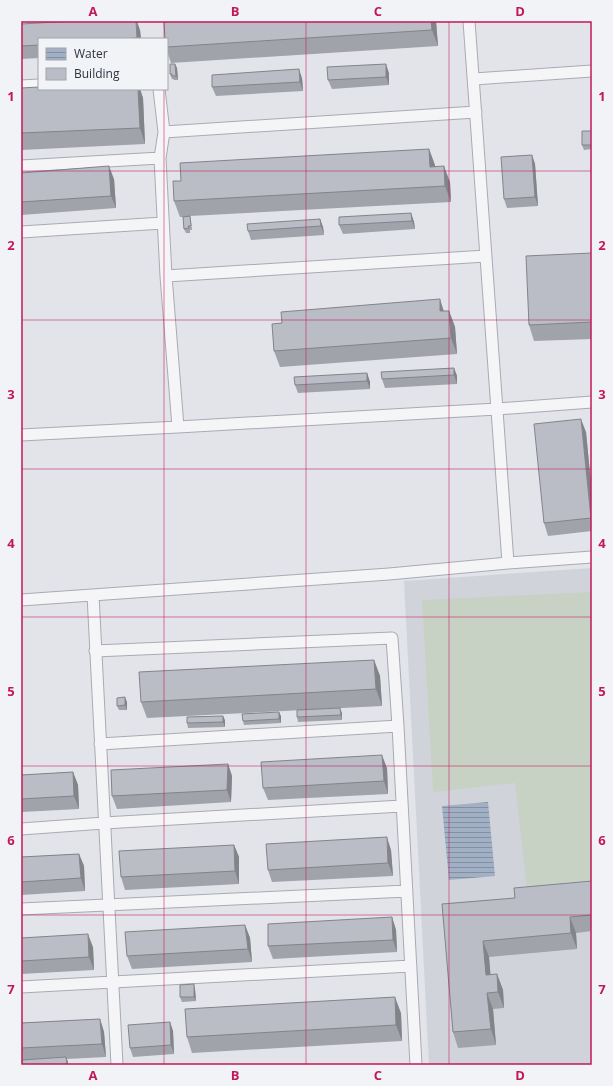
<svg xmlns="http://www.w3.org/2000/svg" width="613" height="1086" font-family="'Open Sans',sans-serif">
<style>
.built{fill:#d1d3db}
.garden{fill:#c7d2c4}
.water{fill:url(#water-rules)}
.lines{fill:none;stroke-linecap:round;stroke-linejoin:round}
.lane-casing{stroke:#a8abb3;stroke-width:13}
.lane{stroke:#f5f5f8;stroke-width:11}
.wall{fill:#a0a3a9}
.shaded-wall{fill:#82848a}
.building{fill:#babdc5;stroke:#82848a}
.grid{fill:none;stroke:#c2185b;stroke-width:1;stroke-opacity:0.55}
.neatline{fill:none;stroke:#c2185b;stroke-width:1.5}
.grid-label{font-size:13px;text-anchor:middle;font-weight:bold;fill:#c2185b}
</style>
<defs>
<pattern id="water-rules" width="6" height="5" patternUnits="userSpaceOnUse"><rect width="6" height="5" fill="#a1b0c5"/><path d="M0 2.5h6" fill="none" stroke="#8390a1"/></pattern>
</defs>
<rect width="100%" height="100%" fill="#e2e4e9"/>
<path class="built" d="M592 568V1065H429L404 581Z"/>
<path class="garden" d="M592 592V895L528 900 515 783 433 792 422 600Z"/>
<path class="water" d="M488 802 495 876 449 880 442 806Z"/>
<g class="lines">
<g class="lane-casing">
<path id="lane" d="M469 21 508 563
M474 79 592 71
M21 86 39 85
M159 89 164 132 160 158 166 276 178 427 497 409 592 402
M164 132 476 112
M21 166 160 158
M21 232 163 223
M166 276 486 256
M21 435 178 427
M93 595 117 1065
M21 600 389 574 508 563 592 557
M95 651 392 638 398 726 416 1065
M100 744 398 726
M21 829 104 823 402 806
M21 909 407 891
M21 987 411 966"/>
</g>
<use href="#lane" class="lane"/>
</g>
<path class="wall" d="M177 21H436L438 46 171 63 167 51V39Z
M21 24 140 30 141 39H39V58L21 59Z
M175 64 177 68 178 80H174L173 79H172L170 74Z
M389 73V85L332 89 328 80Z
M302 78 303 91 216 96 212 87Z
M21 88 39 89H140L143 98 145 144 21 150Z
M592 131V149L584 150 582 145Z
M429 149 435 166 450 182 451 202 190 216 191 221 192 230H190V233H186L184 229 183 217H180L174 201 181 181Z
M532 155 535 164 538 206 507 208 504 199Z
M21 173 114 179 116 208 21 215Z
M411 213 414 222 415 229 343 234 339 225Z
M320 219 323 227 324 235 251 240 248 231Z
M592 253V339L534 341 529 325Z
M444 311H449L455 327 457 354 280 367 274 351Z
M454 368 457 376V384L385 388 382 379Z
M367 373 370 382V389L298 393 295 385Z
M586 432 592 494V531L548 536 544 523Z
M374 660 380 676 382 706 147 718 141 702Z
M127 702V710H119L117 706Z
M342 713V720L298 722 297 717Z
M281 716V723L244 725 243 721Z
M225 720V727L188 728 187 723Z
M228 764 232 776 231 802 117 809 112 796Z
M387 768 388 794 268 800 263 788Z
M73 772 78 785 79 809 21 812V775Z
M234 845 239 857V884L125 890 121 877Z
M391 850 393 876 272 882 268 870Z
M79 854 84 866 85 891 21 895V857Z
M592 881V931L576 933 577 949 489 957 490 975 497 974 503 990 504 1008 493 1009 496 1045 458 1048 453 1032 442 904 515 898Z
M392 917 396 930 397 952 273 959 268 946Z
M245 925 250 938 252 962 132 969 127 956Z
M21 938 93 947 94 970 21 974Z
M195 989 196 1001 182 1002 180 997Z
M401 1013 402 1041 192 1053 187 1037Z
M100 1019 104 1032 106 1057 67 1059 68 1065H23L22 1061H21V1023Z
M170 1022 173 1031 174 1054 133 1057 130 1048Z"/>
<path class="shaded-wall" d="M136 21H137L140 30 141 39H137V38Z
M431 21H436L438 46 432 30Z
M175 64 177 68 178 80 176 76Z
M386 64 389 73V85L386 77Z
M299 69 302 78 303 91 300 82Z
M138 89H140L143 98 145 144 140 128Z
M429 149 435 165 436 183 430 167Z
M532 155 535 164 538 206 535 197Z
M109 166 114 179 116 208 111 196Z
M444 166 450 182 451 202 445 186Z
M411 213 414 222 415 229 412 221Z
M320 219 323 227 324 235 321 226Z
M440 299 445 315 440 311Z
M449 311 455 327 457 354 451 338Z
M454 368 457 376V384L454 375Z
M367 373 370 382V389L367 381Z
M581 419 586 432 592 494V521L591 518Z
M374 660 380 676 382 706 376 689Z
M125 697 127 702V710L125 705Z
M340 708 342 713V720L341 715Z
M279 712 281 716V723L279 719Z
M223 716 225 720V727L223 722Z
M382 755 387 768 388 794 384 781Z
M228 764 232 776 231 802 227 790Z
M73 772 78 785 79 809 74 796Z
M387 837 391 850 393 876 388 863Z
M234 845 239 857V884L235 871Z
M79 854 84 866 85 891 81 878Z
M392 917 396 930 397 952 393 940Z
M570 917 576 933 577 949 571 933Z
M245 925 250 938 252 962 248 949Z
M88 934 93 947 94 970 89 957Z
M483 941 489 957 492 991 486 975Z
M497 974 503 990 504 1008 498 992Z
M194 984 195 989 196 1001 194 997Z
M487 993 493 1009 496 1045 491 1029Z
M395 997 401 1013 402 1041 396 1025Z
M100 1019 104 1032 106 1057 102 1044Z
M170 1022 173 1031 174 1054 171 1045Z
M66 1057 68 1062V1065H67V1064Z"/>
<path class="building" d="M74 21H136L137 38 124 39H39V45L21 46V24Z
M177 21H431L432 30 167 47V39H165L164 22Z
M170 64H175L176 76H172V74H170Z
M386 64V77L328 80 327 67Z
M299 69 300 82 212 87V75Z
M39 87V89H138L140 128 21 133V88Z
M582 131H592V145H582Z
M429 149 430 167 444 166 445 186 174 201 173 181H181L180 163Z
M532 155 535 197 504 199 501 157Z
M109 166 111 196 21 202V173Z
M411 213 412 221 339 225V217Z
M190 216 191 226H188L189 228 184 229 183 217Z
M320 219 321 226 248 231 247 224Z
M592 253V322L529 325 526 256Z
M440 299V311H449L451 338 274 351 272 324 282 323 281 312Z
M454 368V375L382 379 381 372Z
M367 373V381L295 385 294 377Z
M581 419 591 518 544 523 534 424Z
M374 660 376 689 141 702 139 672Z
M125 697V705L117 706V698Z
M340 708 341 715 297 717V710Z
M279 712V719L243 721 242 714Z
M223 716V722L187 723V717Z
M382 755 384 781 263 788 261 762Z
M228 764 227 790 112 796 111 770Z
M73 772 74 796 21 799V775Z
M387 837 388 863 268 870 266 844Z
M234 845 235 871 121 877 119 851Z
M79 854 81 878 21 882V857Z
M592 881V915L570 917 571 933 483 941 486 975 497 974 498 992 487 993 491 1029 453 1032 442 904 515 898 514 888Z
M392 917 393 940 268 946V924Z
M245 925 248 949 127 956 125 932Z
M88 934 89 957 21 961V938Z
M194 984V997H180V985Z
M395 997 396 1025 187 1037 185 1009Z
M100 1019 102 1044 21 1048V1023Z
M170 1022 171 1045 130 1048 128 1025Z
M66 1057 67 1064 56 1065H23L22 1060Z"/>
<path class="grid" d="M164 21V39M306 21V1065M449 21V1065M164 89V1065M21 171H592M21 320H592M21 469H592M21 617H592M21 766H592M21 915H592"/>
<rect width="613" height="1086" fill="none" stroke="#f2f3f7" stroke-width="44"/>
<rect x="38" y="38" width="130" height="52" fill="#f2f3f7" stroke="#a3a6ad"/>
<rect x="46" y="48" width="20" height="12" fill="url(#water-rules)" stroke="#a3a6ad"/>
<text x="74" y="58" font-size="12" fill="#2c323f">Water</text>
<rect x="46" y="68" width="20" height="12" fill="#babdc5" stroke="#a3a6ad"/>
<text x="74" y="78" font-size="12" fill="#2c323f">Building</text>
<rect x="22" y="22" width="569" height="1042" class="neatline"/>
<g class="grid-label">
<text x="93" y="16">A</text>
<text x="235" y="16">B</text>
<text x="378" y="16">C</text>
<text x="520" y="16">D</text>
<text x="11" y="101">1</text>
<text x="602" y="101">1</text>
<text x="11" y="250">2</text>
<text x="602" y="250">2</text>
<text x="11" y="399">3</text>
<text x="602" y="399">3</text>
<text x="11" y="548">4</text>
<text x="602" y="548">4</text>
<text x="11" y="696">5</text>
<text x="602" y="696">5</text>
<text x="11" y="845">6</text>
<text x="602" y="845">6</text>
<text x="11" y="994">7</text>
<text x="602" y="994">7</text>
<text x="93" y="1080">A</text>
<text x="235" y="1080">B</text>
<text x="378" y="1080">C</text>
<text x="520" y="1080">D</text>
</g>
</svg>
